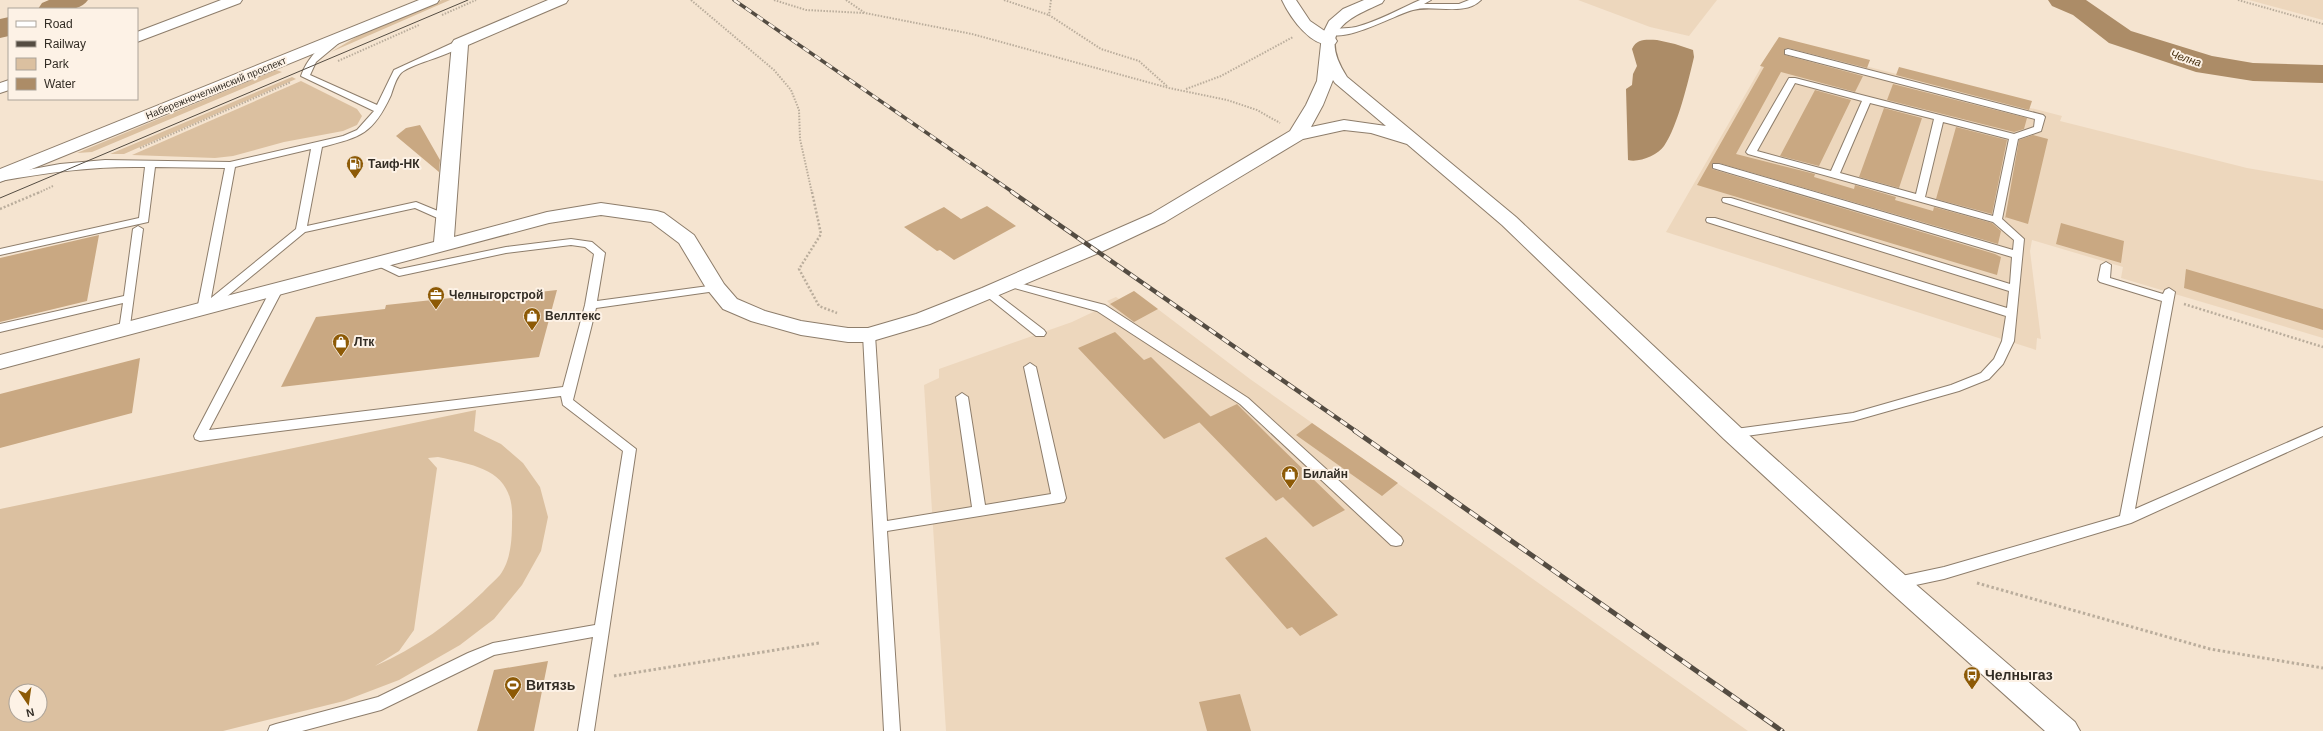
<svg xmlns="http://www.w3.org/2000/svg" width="2323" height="731" font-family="Helvetica,sans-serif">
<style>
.built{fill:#edd7bd}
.green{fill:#dbc0a0;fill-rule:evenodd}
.water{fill:#ac8c67}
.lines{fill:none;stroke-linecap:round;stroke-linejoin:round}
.river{fill:#ac8c67;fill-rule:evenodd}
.building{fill:#c9a882}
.lane-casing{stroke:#8d7d6b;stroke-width:2}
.street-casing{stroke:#8d7d6b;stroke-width:2}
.secondary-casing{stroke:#8d7d6b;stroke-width:2}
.primary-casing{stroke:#8d7d6b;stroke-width:2}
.path-far2{stroke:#baad9c;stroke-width:2;stroke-dasharray:1.5 1.5;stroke-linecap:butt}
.path-far1{stroke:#baad9c;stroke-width:2.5;stroke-dasharray:2 2;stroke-linecap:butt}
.path{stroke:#baad9c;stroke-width:3;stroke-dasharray:2.5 2.5;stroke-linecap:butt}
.lane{fill:#fff;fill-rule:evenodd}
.street{fill:#fff;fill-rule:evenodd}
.secondary{fill:#fff;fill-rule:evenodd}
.primary{fill:#fff;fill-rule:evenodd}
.tram{stroke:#544c42;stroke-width:1}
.rail-far2-casing{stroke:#544c42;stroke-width:3.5}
.rail-far1-casing{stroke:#544c42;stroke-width:4.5}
.rail-casing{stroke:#544c42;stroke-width:5}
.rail-far2{stroke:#fdf2e6;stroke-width:2.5;stroke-dasharray:7;stroke-linecap:butt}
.rail-far1{stroke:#fdf2e6;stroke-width:3;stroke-dasharray:8;stroke-linecap:butt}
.rail{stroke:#fdf2e6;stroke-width:3.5;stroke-dasharray:10;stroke-linecap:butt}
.labels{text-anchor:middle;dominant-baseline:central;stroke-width:4;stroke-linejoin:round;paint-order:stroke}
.far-street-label{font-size:10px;fill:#332d25;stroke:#fdf2e6}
.far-water-label{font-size:11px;font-style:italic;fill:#432c0c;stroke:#fdf2e6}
.poi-label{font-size:12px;font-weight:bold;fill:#332d25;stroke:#fdf2e6;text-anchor:start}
.near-poi-label{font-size:14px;font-weight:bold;fill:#332d25;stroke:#fdf2e6;text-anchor:start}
</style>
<rect width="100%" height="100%" fill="#f5e4d0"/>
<path class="built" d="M1578 0H1717L1689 36 1650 27Z
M2249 0H2323V20Z
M1775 43 2062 116 2060 121 2247 168 2323 181V338L2121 278 2123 267 2032 240 2030 251 2041 339 2037 338 2036 350 1666 232Z
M1134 291 1250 379 1748 731H946L924 385 939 378V369L1072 322 1110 304 1107 301 1116 297 1119 299Z"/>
<path class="green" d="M442 0H450L331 52 363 33Z
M276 70 282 72 92 152 77 153Z
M292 77 296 79 124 154H110Z
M301 81 357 109 362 116 357 125 343 131 284 142 233 156 215 158 132 155Z
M476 410 474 431 501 444 523 463 540 487 548 517 541 551 522 585 494 619 460 645 399 680 344 701 223 731H0V509ZM438 457C480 466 515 471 512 522 512 539 511 560 500 575 495 581 488 586 483 592 451 623 416 648 375 666L399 651 414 630 437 468 428 458ZM16 691H40V715H16Z"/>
<path class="water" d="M1657 40 1675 44 1693 50 1694 57C1688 82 1678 125 1664 146 1658 155 1639 163 1628 160L1626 89 1632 85 1633 74 1637 66 1632 49C1637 38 1647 40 1657 40Z"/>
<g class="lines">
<path class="river" d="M49 0H88C78 14 54 9 38 9L42 3Z
M2048 0H2086L2131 31 2212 56 2253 63 2323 65V83L2253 81 2196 72 2109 43 2073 15 2052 6Z
M9 17V36L0 38V19Z"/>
</g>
<path class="building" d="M1779 37 1870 60 1867 68 1788 48 1785 49V55L1863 76 1855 92 1781 72 1736 154 1815 174 1814 177 1854 189 1855 185 1896 197 1895 200 1933 211 1934 207 1992 223 2001 231 1998 244 1719 163H1712V169L1995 254 2001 257 1997 275 1697 185 1764 67 1760 66Z
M1899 67 2032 101 2029 110 1896 75Z
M1893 84 2027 118 2024 129 2014 132 1887 100Z
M1815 90 1851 100 1819 166 1780 156Z
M1884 108 1922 118 1899 188 1859 177Z
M420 125 440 160 439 172 396 136 406 128Z
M1956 127 2007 140 1992 214 1936 199Z
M2033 135 2048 139 2028 224 2005 217V219L2019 140Z
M987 206 1016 226 954 260 940 250 937 251 904 227 944 207 961 219Z
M2061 223 2124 241 2121 263 2056 244Z
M99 235 87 301 0 322V258Z
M2186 269 2323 309V330L2184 288Z
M557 290 539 357 281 387 316 317 385 309 386 305 497 293 496 297Z
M1134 291 1158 309 1134 322 1110 304Z
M1115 332 1144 360 1151 357 1211 417 1164 439 1078 348Z
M140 358 132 413 0 448V394Z
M1237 404 1268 435 1345 510 1313 527 1283 497 1276 501 1199 422Z
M1312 423 1398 483 1382 496 1296 435Z
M1266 537 1338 615 1300 636 1292 627 1287 629 1225 558Z
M548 661 534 731H477L494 670Z
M1240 694 1251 731H1207L1199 702Z"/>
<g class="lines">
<g class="lane-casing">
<path id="lane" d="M1420 0H1431L1424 4H1459L1469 0H1481C1464 17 1433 4 1413 10 1396 14 1341 46 1326 32 1332 27 1348 29 1356 27 1379 21 1399 9 1420 0Z
M337 37 340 38V42L316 62 310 75 377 105 394 70 457 41 464 43C453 56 414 62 401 73 396 78 393 89 391 95 373 134 361 137 322 147L307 226 416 202 450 216 451 218 450 220H442L415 208 305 232 207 313 203 314 197 310 225 168 155 167 148 222 0 255V249L139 218 145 167C94 166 50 172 0 181V175L60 164 105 160 230 162 343 136 357 130 374 111 301 76C306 61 321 42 337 37ZM311 149 296 229 211 298 235 167Z
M1788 49 2043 115 2045 117 2041 131 2018 139 2002 219 2024 239 2014 341 2003 364 1989 379 1959 391 1853 421 1732 438 1728 436 1726 433 1728 430 1853 413 1951 385 1981 373 1994 359 2002 341 2006 316 1707 222 1706 220 1707 218H1715L2007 308 2009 291 1723 202 1722 200 1723 198H1731L2010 284 2012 257 1713 168V164H1719L2013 250 2014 240 1993 222 1748 154 1746 152 1789 78H1795L2014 134 2034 127 2035 119 1785 54V50ZM1795 83 1862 101 1831 171 1757 151ZM1870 103 1934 119 1916 194 1840 173ZM1943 122 2009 139 1993 216 1925 197Z
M138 226 143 229 129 333 125 334 119 330 123 303 0 332V324L124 296 133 229Z
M571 239 592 242 605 253 597 301 716 285 722 288 716 291 596 308 573 400 636 449 594 731H578L593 637 494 655 381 710 302 731H268L270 726 276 724 378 697 468 653 493 643 595 625 623 451 563 405 561 396 200 441 195 439 194 436 270 291 276 287 282 291 209 430 563 387 585 305 594 254 585 247 571 245 506 253 399 276 374 264 379 261 400 269 506 247Z
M2106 262 2111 265 2110 278 2163 294 2165 290 2169 288 2175 292 2135 509 2323 427V436L2131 523 1944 579 1897 589 1892 587 1890 583 1892 579 1897 577 1944 567 2120 516 2162 301 2100 282 2098 280 2101 265Z
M1011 281 1105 305 1248 398 1401 537 1403 541 1401 545 1396 546 1391 545 1240 404 1097 311 1007 286 1005 284Z
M989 289 993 291 1044 330 1046 333 1044 336H1036L985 295 983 293 985 291Z
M869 331 875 335 887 521 972 507 956 397 962 393 968 397 985 505 1051 494 1024 367 1030 363 1036 367 1066 498 1064 502 1059 503 887 531 900 731H884L863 335Z"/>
</g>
<g class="street-casing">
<path id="street" d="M1282 0H1296L1310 21 1335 38 1337 41 1335 44C1312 50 1290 17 1282 0Z"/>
</g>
<g class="secondary-casing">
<path id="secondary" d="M221 0H242L240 3 137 42V32Z
M548 0H568L566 3 468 45 454 237 547 212 601 203 657 211 664 213 694 235 724 284 737 299 765 311 801 321 848 328H868L916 314 982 288 1151 214 1290 131 1306 105 1317 81 1322 35 1329 21 1343 9 1364 0H1384L1382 3C1344 20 1318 32 1347 77L1516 217 1740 427 1906 576 2075 722 2080 731H2045L1888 590 1724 439 1502 225 1407 144 1371 133 1344 130 1303 139 1165 222 1101 252 930 324 869 342H848L801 335 751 321 723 309 706 288 679 243 651 222 601 215 549 223 0 369V355L434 242 452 43 454 40ZM1333 80 1335 83 1386 126 1344 120 1311 127 1323 105Z
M9 80V90L0 93V83Z"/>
</g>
<g class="primary-casing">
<path id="primary" d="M419 0H439L437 3 0 182V169Z"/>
</g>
<path class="path-far2" d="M691 0 774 70 791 90 799 110 800 139 812 193
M774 0 806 10 864 13
M846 0 865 13 972 34 1169 88 1227 100 1257 110 1280 123
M1004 0 1049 15
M1051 0 1049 15 1101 49 1139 61 1167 86
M2238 0 2323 24
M442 15 476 0
M338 61 419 25
M1186 89 1221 76 1293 37
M140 148 291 82
M38 193 53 186"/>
<path class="path-far1" d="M812 192 821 234 799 269 819 306 837 313
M0 209 40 192
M2184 304 2323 347"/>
<path class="path" d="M1977 583 2210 649 2323 668
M614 676 819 643"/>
<use href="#lane" class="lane"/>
<use href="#street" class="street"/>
<use href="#secondary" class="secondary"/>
<use href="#primary" class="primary"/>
<path class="tram" d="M0 198 468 0"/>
<g class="rail-far2-casing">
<path id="rail-far2" d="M734 0 1014 193"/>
</g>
<g class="rail-far1-casing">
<path id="rail-far1" d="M1012 192 1357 432"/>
</g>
<g class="rail-casing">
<path id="rail" d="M1355 431 1782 731"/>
</g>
<use href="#rail-far2" class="rail-far2"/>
<use href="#rail-far1" class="rail-far1"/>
<use href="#rail" class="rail"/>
</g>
<defs>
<g id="fuel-pin" transform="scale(0.9)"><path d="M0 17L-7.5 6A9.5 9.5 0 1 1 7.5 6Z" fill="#8d5a06" stroke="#fdf2e6"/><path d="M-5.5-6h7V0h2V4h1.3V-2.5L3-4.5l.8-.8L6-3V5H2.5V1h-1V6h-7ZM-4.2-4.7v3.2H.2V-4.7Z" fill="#fff"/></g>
<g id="office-pin" transform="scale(0.9)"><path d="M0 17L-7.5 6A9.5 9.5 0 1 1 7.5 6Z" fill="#8d5a06" stroke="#fdf2e6"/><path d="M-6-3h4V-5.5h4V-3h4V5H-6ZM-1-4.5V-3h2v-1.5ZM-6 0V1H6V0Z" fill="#fff"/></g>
<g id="shop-pin" transform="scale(0.9)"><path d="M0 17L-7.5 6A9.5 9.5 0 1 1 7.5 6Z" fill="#8d5a06" stroke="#fdf2e6"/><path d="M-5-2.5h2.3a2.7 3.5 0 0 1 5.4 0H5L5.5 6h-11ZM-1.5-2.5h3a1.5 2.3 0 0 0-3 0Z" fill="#fff"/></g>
<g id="bus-pin" transform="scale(0.9)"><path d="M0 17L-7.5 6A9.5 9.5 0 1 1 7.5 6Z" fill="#8d5a06" stroke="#fdf2e6"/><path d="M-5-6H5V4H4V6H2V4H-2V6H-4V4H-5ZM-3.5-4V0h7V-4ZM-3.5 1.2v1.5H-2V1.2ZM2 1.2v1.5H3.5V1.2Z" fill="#fff"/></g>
<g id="stadium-pin" transform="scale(0.9)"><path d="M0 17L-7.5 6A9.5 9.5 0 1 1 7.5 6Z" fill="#8d5a06" stroke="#fdf2e6"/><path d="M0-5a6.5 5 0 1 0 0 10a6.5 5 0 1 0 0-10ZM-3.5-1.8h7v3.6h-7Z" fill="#fff"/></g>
</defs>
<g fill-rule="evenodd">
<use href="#fuel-pin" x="355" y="164"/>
<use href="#office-pin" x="436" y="295"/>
<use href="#shop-pin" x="532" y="316"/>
<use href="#shop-pin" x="341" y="342"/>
<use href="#shop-pin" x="1290" y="474"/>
<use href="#bus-pin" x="1972" y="675"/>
<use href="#stadium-pin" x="513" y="685"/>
</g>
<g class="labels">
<g class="far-street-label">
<text transform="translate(216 88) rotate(-22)">Набережночелнинский проспект</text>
</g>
<g class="far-water-label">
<text transform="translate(2186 58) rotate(18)">Челна</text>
</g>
<g class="poi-label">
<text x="368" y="164">Таиф-НК</text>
<text x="449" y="295">Челныгорстрой</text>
<text x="545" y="316">Веллтекс</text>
<text x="354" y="342">Лтк</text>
<text x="1303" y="474">Билайн</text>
</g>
<g class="near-poi-label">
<text x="1985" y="675">Челныгаз</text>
<text x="526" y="685">Витязь</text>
</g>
</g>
<rect x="8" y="8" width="130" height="92" fill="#fdf2e6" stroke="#aca399"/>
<rect x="16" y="21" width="20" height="6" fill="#ffffff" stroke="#aca399"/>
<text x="44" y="28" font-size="12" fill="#332d25">Road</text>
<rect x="16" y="41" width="20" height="6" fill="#544c42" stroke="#aca399"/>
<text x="44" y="48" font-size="12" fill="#332d25">Railway</text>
<rect x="16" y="58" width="20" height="12" fill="#dbc0a0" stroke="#aca399"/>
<text x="44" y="68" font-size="12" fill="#332d25">Park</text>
<rect x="16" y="78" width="20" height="12" fill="#ac8c67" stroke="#aca399"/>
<text x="44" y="88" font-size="12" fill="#332d25">Water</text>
<g transform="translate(28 703) rotate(167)"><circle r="19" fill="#fdf2e6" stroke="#aca399"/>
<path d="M0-3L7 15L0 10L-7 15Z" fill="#8d5a06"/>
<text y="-6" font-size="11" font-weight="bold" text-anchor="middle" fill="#332d25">N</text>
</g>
</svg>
